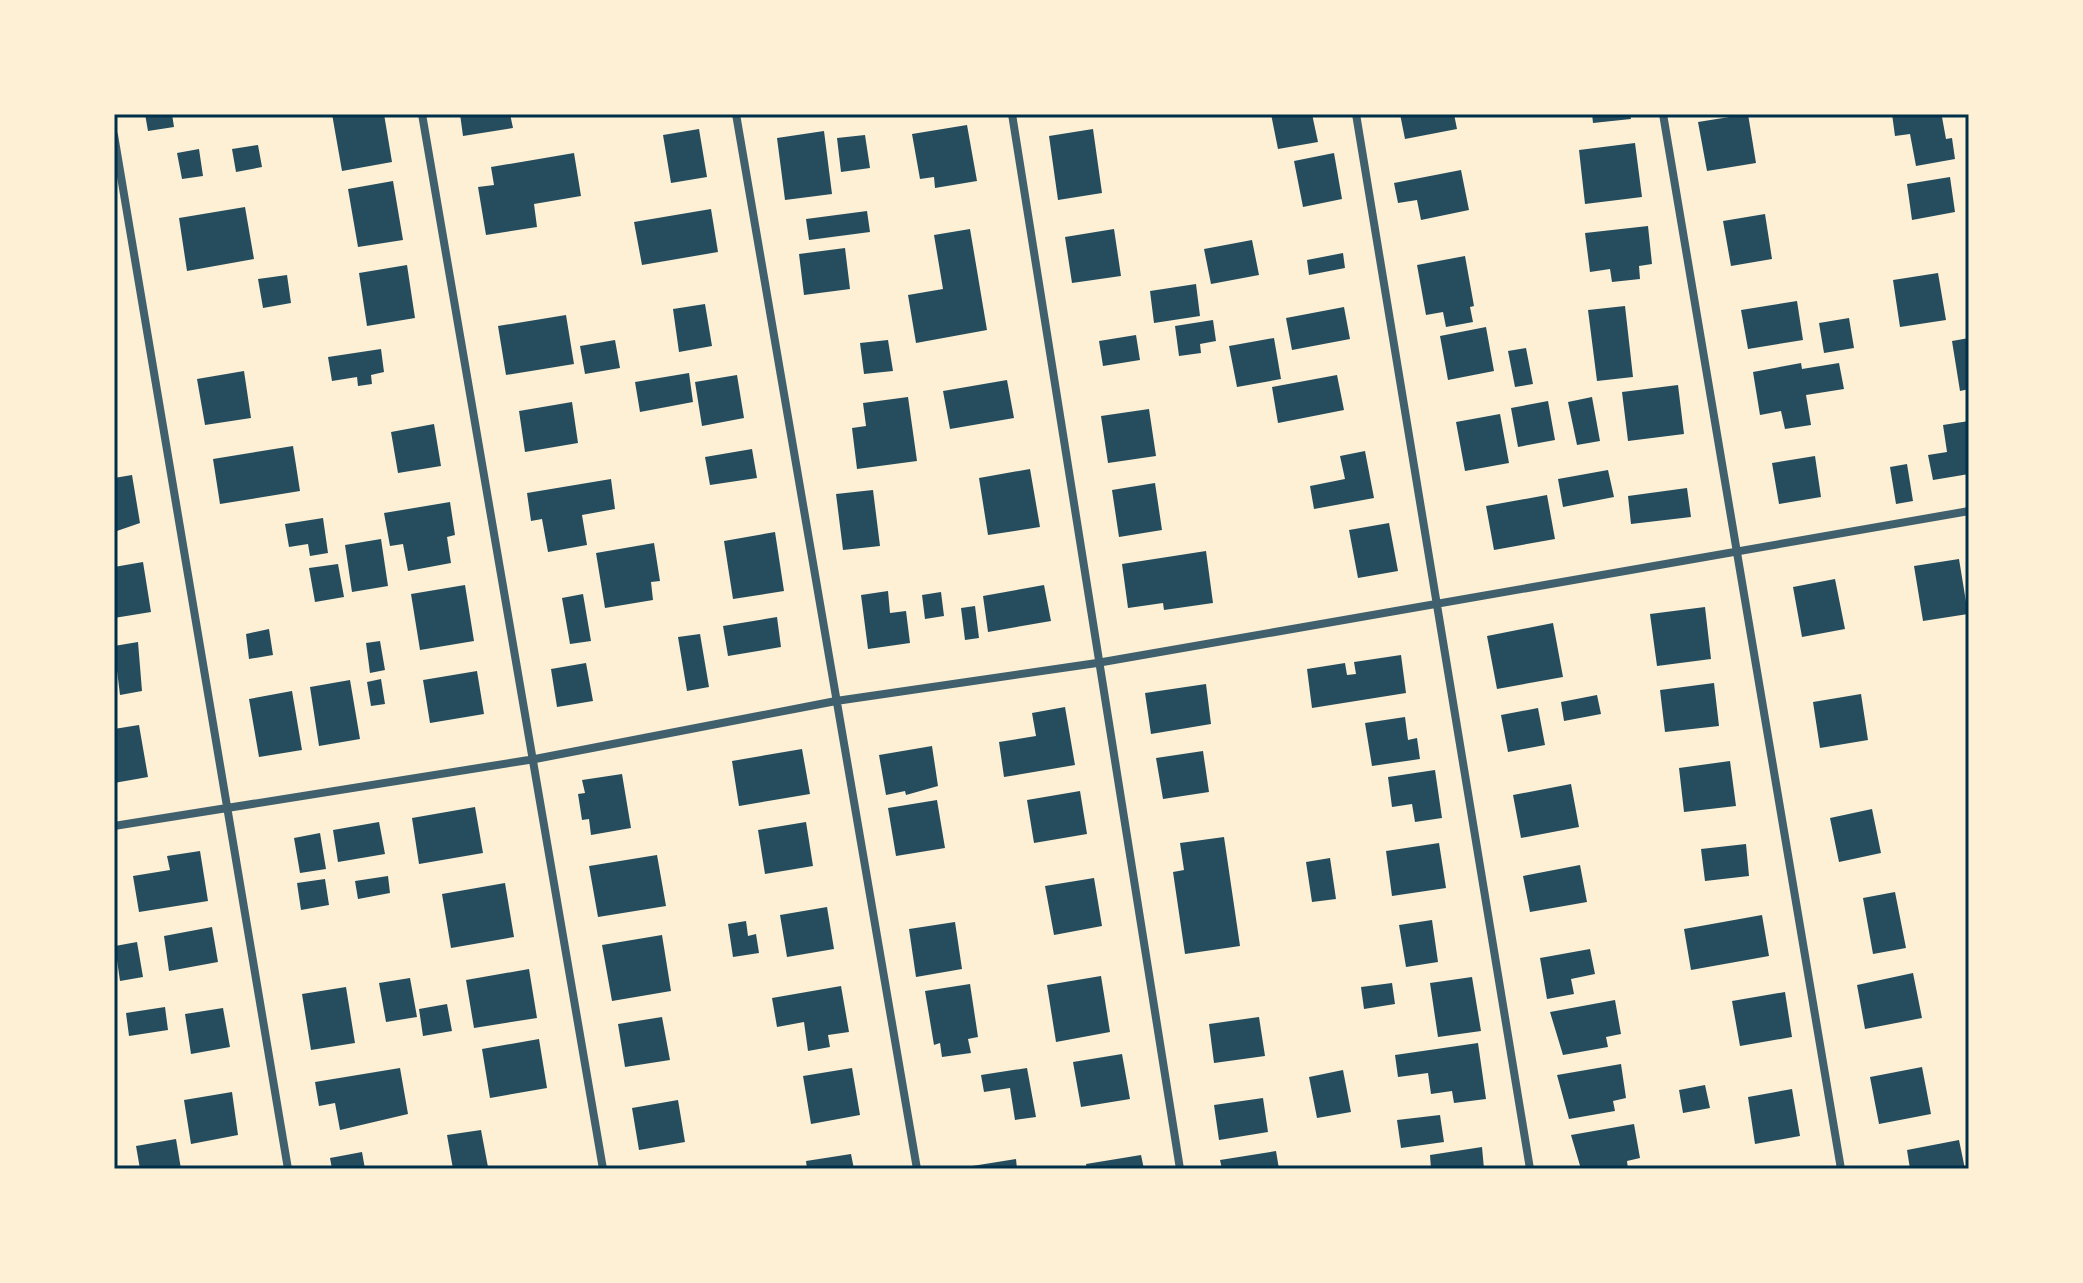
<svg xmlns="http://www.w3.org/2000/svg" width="2083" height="1283" font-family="Poppins,sans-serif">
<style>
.building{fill:#264d5e}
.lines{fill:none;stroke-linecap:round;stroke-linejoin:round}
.minor{stroke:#3f606c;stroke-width:8}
.neatline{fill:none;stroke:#003049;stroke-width:3}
</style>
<rect width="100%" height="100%" fill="#fdf0d5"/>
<path class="building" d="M145 114H172L174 127 148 131Z
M332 114H384L392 162 342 171Z
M460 114H510L513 128 463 136Z
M1271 114H1312L1318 142 1278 149Z
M1400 114H1454L1457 129 1405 139Z
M1592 114H1630L1631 119 1593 123Z
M1748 114 1756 163 1707 171 1698 122Z
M1892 114 1942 117 1946 139 1952 138 1955 159 1916 166 1910 134 1895 136Z
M967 125 977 181 935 188 934 177 920 179 912 134Z
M699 129 707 177 671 183 663 135Z
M1093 129 1102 193 1058 200 1049 136Z
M824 131 832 194 785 200 777 138Z
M865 135 870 168 841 172 837 138Z
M1635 143 1642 197 1585 204 1579 150Z
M258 145 262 167 236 172 232 149Z
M199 149 203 176 182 179 177 153Z
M574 153 581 196 534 204 537 227 486 235 478 187 494 185 491 167Z
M1334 153 1342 199 1303 207 1294 161Z
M1461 170 1469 210 1421 220 1417 200 1398 203 1394 183Z
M1950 177 1955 212 1912 220 1907 184Z
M393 181 403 240 358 247 348 189Z
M245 207 254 259 187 271 179 218Z
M711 209 718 252 642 265 634 222Z
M867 211 870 232 809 240 806 219Z
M1765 214 1772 259 1731 266 1723 221Z
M1648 226 1652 264 1639 266 1640 279 1612 282 1610 269 1590 272 1585 233Z
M970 229 987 330 916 343 908 295 943 289 934 235Z
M1114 229 1121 276 1072 283 1065 237Z
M1252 240 1259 275 1211 284 1204 249Z
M845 248 850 289 804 295 799 254Z
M1343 253 1345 268 1309 275 1307 260Z
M1465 256 1474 306 1470 307 1473 322 1446 327 1443 312 1426 315 1417 265Z
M407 265 415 318 367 326 359 273Z
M1938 273 1946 320 1900 327 1893 280Z
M287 275 291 303 263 308 258 279Z
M1196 284 1200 316 1154 323 1150 291Z
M1797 301 1803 340 1748 349 1741 310Z
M705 304 712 346 679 352 673 309Z
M1625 306 1633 377 1597 381 1588 310Z
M1344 307 1350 339 1292 350 1286 318Z
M566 315 574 364 506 375 498 326Z
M1849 318 1854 348 1824 353 1819 323Z
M1213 320 1216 341 1200 344 1201 353 1179 356 1175 326Z
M1486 327 1494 371 1448 380 1440 336Z
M1136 335 1140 360 1103 366 1099 341Z
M1274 338 1281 379 1237 387 1229 346Z
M1969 338V389L1960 391 1952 341Z
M615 340 620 368 585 374 580 346Z
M888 340 893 371 864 374 860 343Z
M1526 348 1533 384 1515 387 1508 351Z
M381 349 384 372 371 375 372 384 358 386 357 377 332 381 328 357Z
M1801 363 1802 369 1839 363 1844 389 1806 395 1811 425 1785 429 1781 411 1760 415 1753 372Z
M244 371 251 418 205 425 197 379Z
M689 373 693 402 640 412 635 382Z
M737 375 744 418 702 426 695 382Z
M1337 375 1344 410 1278 423 1272 387Z
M1007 380 1014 418 950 429 943 391Z
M1678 385 1684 434 1628 441 1622 392Z
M908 397 917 461 857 469 852 428 866 426 863 403Z
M1592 397 1600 441 1577 445 1568 402Z
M1548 401 1555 440 1518 447 1511 408Z
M572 402 578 443 525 452 519 411Z
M1149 409 1156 456 1108 463 1101 416Z
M1500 414 1509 463 1465 471 1456 422Z
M1969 421V474L1933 480 1928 455 1947 452 1943 425Z
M434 424 441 466 398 473 391 432Z
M293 446 300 491 220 504 213 459Z
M752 449 757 478 710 485 705 457Z
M1365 451 1374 498 1314 509 1310 486 1345 479 1340 456Z
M1815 456 1821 497 1779 504 1772 463Z
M1907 464 1913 501 1896 504 1890 467Z
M1030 469 1040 527 988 535 979 478Z
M1608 470 1614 497 1563 507 1558 479Z
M132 475 140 523 114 532V478Z
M611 479 615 509 582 515 587 545 548 552 542 519 531 521 527 493Z
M1155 483 1162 530 1119 537 1112 490Z
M1687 488 1691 517 1631 524 1628 496Z
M873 490 880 546 843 550 836 494Z
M1547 495 1555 539 1494 550 1486 506Z
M450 502 455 535 447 537 451 563 408 571 403 544 390 546 384 513Z
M323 518 328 553 310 556 308 544 289 547 285 524Z
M1389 523 1398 571 1358 578 1349 530Z
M775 532 784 591 733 599 724 541Z
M381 539 388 586 352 592 345 545Z
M654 543 660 581 651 582 653 600 605 608 596 553Z
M1206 551 1213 603 1164 610 1163 603 1128 608 1122 564Z
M1959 559 1968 614 1923 621 1914 566Z
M143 562 151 612 114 618V567Z
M338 564 344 597 315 602 309 568Z
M1835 579 1845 629 1802 637 1793 587Z
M465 585 474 641 420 650 411 594Z
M1044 585 1051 621 988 632 983 596Z
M888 591 890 613 906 611 910 643 868 649 861 595Z
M941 592 944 616 925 619 922 595Z
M583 594 591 641 570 644 562 598Z
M975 606 979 638 965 640 961 608Z
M1705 607 1711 659 1657 666 1650 614Z
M777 617 781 647 728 656 723 626Z
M1553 623 1563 677 1497 689 1487 636Z
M269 629 273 655 249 659 246 634Z
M700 634 709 687 687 691 678 637Z
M380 641 385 670 370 673 366 643Z
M138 642 142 691 120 695 114 646Z
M1401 655 1406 693 1312 708 1307 669 1345 663 1347 675 1356 674 1354 662Z
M586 663 593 701 557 707 551 669Z
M477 671 484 714 430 723 423 680Z
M381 679 385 704 371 706 367 682Z
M350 680 360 739 319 746 310 687Z
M1714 683 1719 726 1665 732 1660 690Z
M1206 684 1211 724 1151 734 1145 693Z
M292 691 302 750 259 757 249 699Z
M1861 694 1868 740 1820 748 1813 702Z
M1597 695 1601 714 1564 721 1561 702Z
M1065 707 1075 765 1004 777 999 742 1036 736 1032 713Z
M1538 708 1545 745 1508 752 1501 715Z
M1405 717 1408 740 1417 738 1420 759 1372 766 1365 723Z
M139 725 148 777 114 783V729Z
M932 746 938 786 906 795 905 791 886 795 879 755Z
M802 749 810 794 739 806 732 761Z
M1203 751 1209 792 1163 799 1156 758Z
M1730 761 1736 806 1684 812 1679 768Z
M1435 770 1442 818 1415 822 1412 804 1392 807 1388 777Z
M622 774 631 828 591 835 589 819 582 820 578 794 585 793 582 780Z
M1571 784 1579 827 1521 838 1513 795Z
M1080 791 1087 834 1034 843 1027 800Z
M937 800 945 848 896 856 888 808Z
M475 807 483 853 419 864 412 818Z
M1872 809 1881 853 1839 862 1830 818Z
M379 822 385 854 338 862 333 830Z
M806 822 813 866 765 874 758 830Z
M320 833 326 869 300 873 294 838Z
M1224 837 1240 946 1185 954 1173 872 1184 870 1180 843Z
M1439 843 1446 888 1392 896 1386 851Z
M1746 844 1749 876 1705 881 1701 849Z
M200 851 208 901 139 912 133 876 170 870 167 856Z
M657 855 666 906 598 917 589 866Z
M1330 858 1336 899 1312 902 1306 862Z
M1580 865 1587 902 1530 912 1523 876Z
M388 876 390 893 358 899 355 881Z
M1094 878 1102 926 1054 935 1045 886Z
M325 879 329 905 301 910 297 883Z
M505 883 514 937 451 948 442 894Z
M1895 892 1906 948 1873 954 1863 898Z
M827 907 834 949 787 957 780 915Z
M1762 915 1769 956 1691 970 1684 929Z
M1432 920 1438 962 1406 967 1399 925Z
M746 921 748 936 756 934 759 953 733 957 728 924Z
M955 922 962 969 916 977 909 929Z
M212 927 218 962 169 971 164 936Z
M662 935 671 991 612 1001 602 945Z
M137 942 143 977 120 981 115 946Z
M1590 949 1595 974 1571 979 1574 994 1547 999 1540 958Z
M529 969 537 1018 474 1028 466 980Z
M1913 973 1922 1018 1865 1029 1857 985Z
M1101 976 1110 1032 1056 1042 1047 985Z
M1472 977 1481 1031 1438 1037 1430 983Z
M410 978 417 1017 386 1022 379 983Z
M1392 983 1395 1004 1364 1009 1361 987Z
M970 984 978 1037 968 1039 971 1053 942 1057 940 1043 934 1045 925 991Z
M841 986 849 1032 828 1035 830 1047 808 1051 804 1022 777 1027 772 998Z
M346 987 355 1043 311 1050 302 994Z
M1785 992 1792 1037 1740 1046 1732 1001Z
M1615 1000 1621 1034 1606 1037 1608 1047 1563 1055 1550 1012Z
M447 1004 452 1031 423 1036 419 1009Z
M165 1007 168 1030 129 1036 126 1013Z
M223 1008 230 1047 191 1054 185 1014Z
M662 1017 670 1060 625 1067 618 1024Z
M1259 1017 1265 1056 1214 1063 1209 1024Z
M539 1039 547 1088 490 1098 482 1049Z
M1478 1043 1486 1099 1454 1103 1452 1091 1431 1094 1428 1073 1398 1077 1395 1055Z
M1122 1054 1130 1099 1081 1107 1073 1062Z
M1621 1064 1626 1098 1613 1101 1615 1111 1569 1119 1557 1075Z
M1922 1067 1931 1114 1879 1124 1870 1077Z
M400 1068 408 1114 340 1130 335 1103 319 1106 315 1082Z
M852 1068 860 1115 811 1124 803 1076Z
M1027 1068 1036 1117 1015 1120 1010 1088 984 1092 981 1075Z
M1343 1070 1351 1112 1317 1118 1309 1077Z
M1705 1085 1710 1108 1683 1113 1679 1090Z
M1792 1089 1800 1136 1755 1144 1748 1097Z
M232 1092 238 1135 191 1144 184 1100Z
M1263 1098 1268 1132 1219 1140 1214 1105Z
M678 1100 685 1142 639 1150 632 1108Z
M1440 1115 1444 1142 1401 1148 1397 1120Z
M1634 1124 1640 1158 1627 1161 1628 1169H1581L1571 1135Z
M481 1130 488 1167 453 1169 447 1135Z
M176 1139 181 1169H140L136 1146Z
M1959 1140 1965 1169H1910L1907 1150Z
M1482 1147 1484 1169H1431L1430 1155Z
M1276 1151 1279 1169H1222L1220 1160Z
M362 1152 365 1169H332L330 1158Z
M851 1154 854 1169H807L806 1161Z
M1141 1155 1144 1169H1087L1086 1164Z
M1016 1159 1017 1169H966V1167Z"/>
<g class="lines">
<path class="minor" d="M422 114 603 1169
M736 114 917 1169
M1012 114 1180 1169
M1356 114 1530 1169
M1663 114 1841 1169
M114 135 288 1169
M114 826 535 759 836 701 1097 663 1969 511"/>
</g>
<rect width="2083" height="1283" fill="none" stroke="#fdf0d5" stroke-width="232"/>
<rect x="116" y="116" width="1851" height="1051" class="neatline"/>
</svg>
